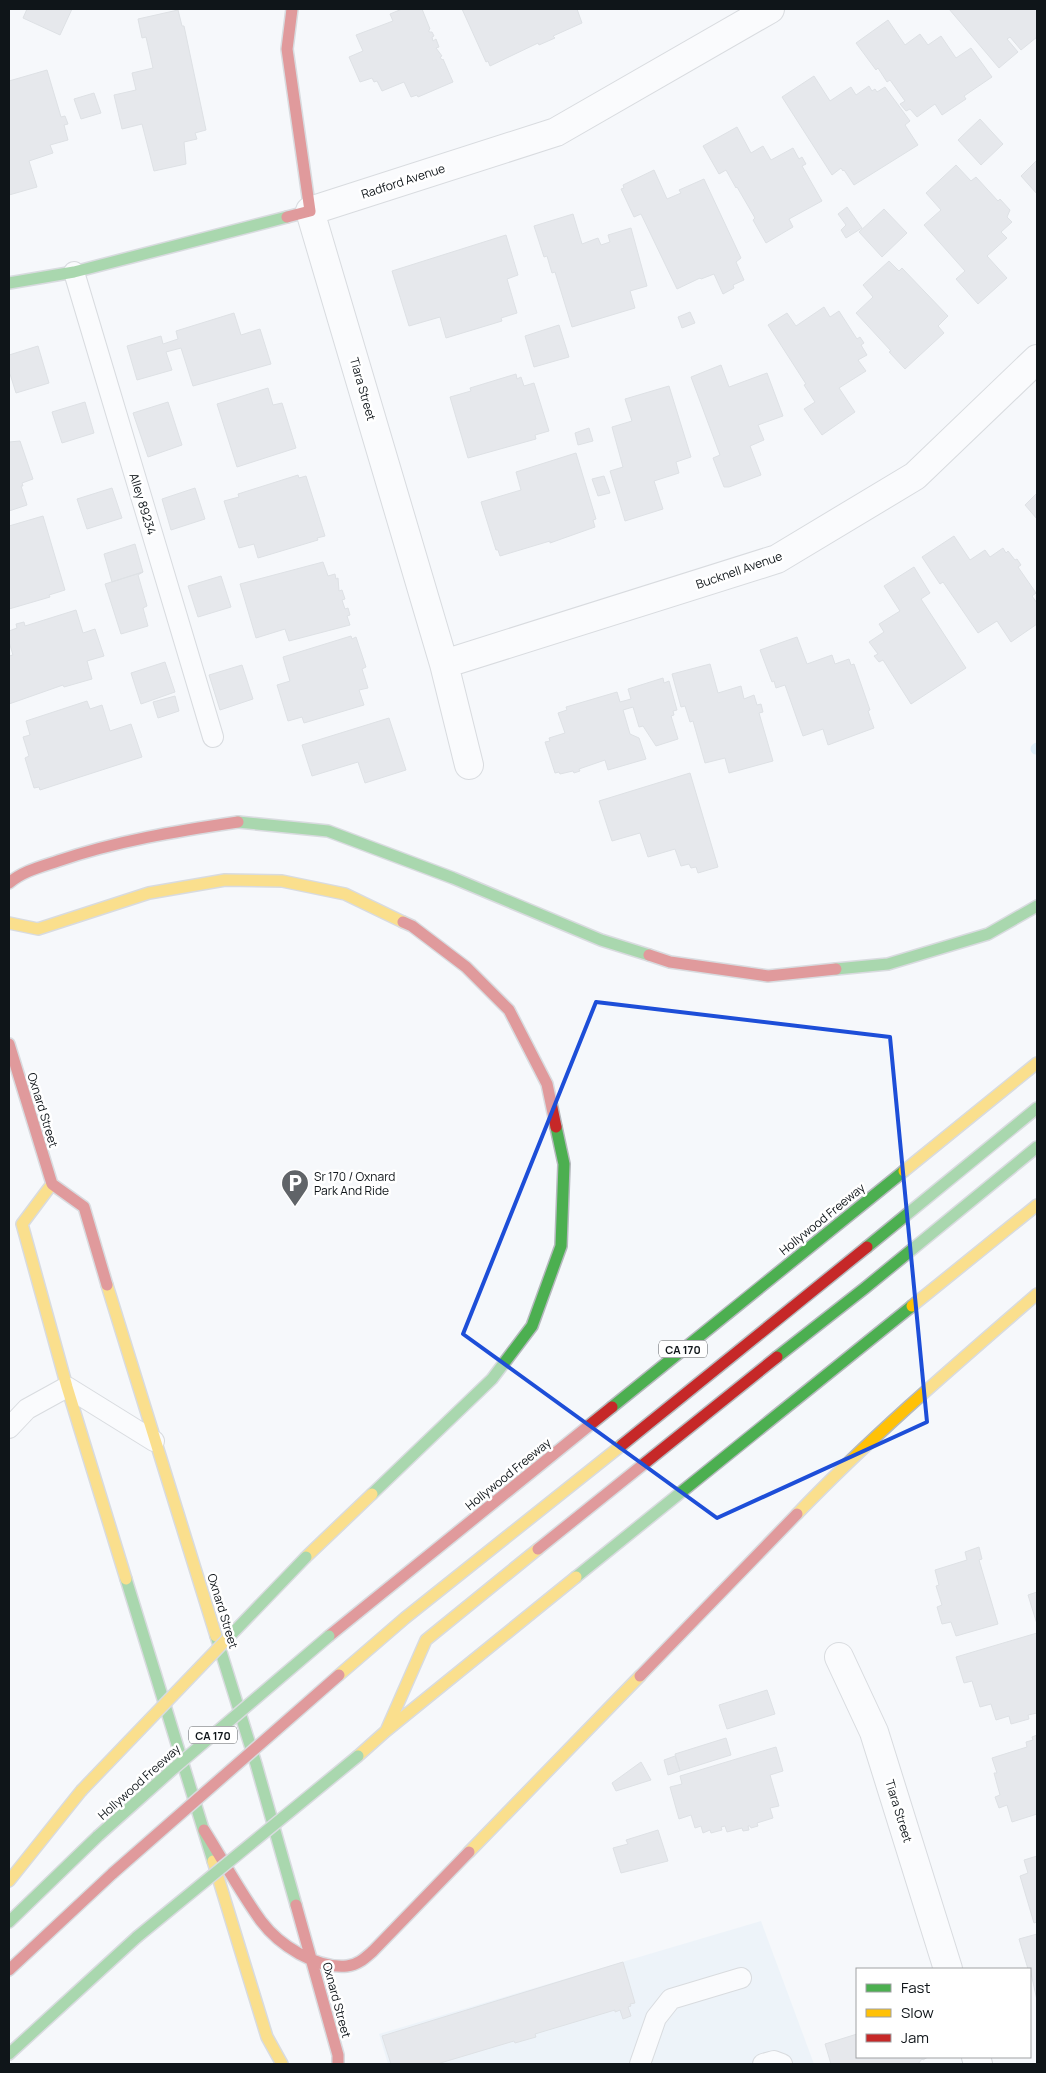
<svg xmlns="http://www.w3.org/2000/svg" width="1046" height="2073" font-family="Manrope,sans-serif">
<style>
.built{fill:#e3eef6}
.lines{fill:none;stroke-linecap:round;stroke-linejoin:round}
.stream{stroke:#c2e2f7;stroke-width:11}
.building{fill:#d2d6da;stroke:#c1c5c9}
.lane-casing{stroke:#b5b9bd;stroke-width:22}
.street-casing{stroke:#b5b9bd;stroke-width:30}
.fast-casing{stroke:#b5b9bd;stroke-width:14}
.slow-casing{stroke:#b5b9bd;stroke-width:14}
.jam-casing{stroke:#b5b9bd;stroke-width:14}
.lane{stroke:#fefefe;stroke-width:20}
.street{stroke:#fefefe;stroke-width:28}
.fast{stroke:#4caf50;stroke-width:11}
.slow{stroke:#ffc107;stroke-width:11}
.jam{stroke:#c62828;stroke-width:11}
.fast-bridge-casing{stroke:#b5b9bd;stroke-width:14;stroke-linecap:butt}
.slow-bridge-casing{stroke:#b5b9bd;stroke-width:14;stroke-linecap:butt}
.jam-bridge-casing{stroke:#b5b9bd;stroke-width:14;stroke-linecap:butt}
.fast-bridge{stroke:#4caf50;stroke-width:11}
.slow-bridge{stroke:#ffc107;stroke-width:11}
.jam-bridge{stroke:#c62828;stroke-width:11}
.marked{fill:none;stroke:#1d4ed8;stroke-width:4;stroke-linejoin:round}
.labels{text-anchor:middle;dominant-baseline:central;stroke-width:5;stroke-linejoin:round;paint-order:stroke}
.shield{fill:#fff;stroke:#575b5e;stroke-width:1}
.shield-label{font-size:11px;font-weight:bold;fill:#0f1519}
.street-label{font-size:12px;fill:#0f1519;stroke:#fff}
.poi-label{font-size:12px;fill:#0f1519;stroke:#fff;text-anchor:start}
</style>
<rect width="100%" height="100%" fill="#f5f8fb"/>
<path class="built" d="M761 1921 814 2064H388L379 2034Z"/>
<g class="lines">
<path class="stream" d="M1036 749 1037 748"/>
</g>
<path class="building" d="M27 9H72L60 35 23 18Z
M402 9H422L430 29 429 30V32H432L434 36 432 37 433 41 436 39 439 47 436 48 442 56 440 57 442 60 443 59 453 82 418 97 417 95 411 97 404 82 382 91 377 81 374 82 372 78 360 82 349 57 363 51 356 35 393 21 390 14Z
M462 9H577L582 23 553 36 555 38 539 45 538 43 490 66 488 61 486 62Z
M949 9H1037V37L1021 50 1010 37 1007 39 1018 52 999 68Z
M178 10 182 26H184L206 130 195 133 197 139 184 142 186 164 154 171 142 124 122 129 114 95 136 90 132 73 153 68 146 37 142 38 138 19Z
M888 20 905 45 920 34 928 45 941 36 956 58 971 48 992 77 964 96 966 99 942 115 935 104 917 117 910 109 906 111 900 104 905 101 890 80 887 82 878 68 876 70 856 43Z
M47 70 61 117 65 116 68 124 64 125 68 140 50 145 53 153 29 161 37 187 9 195V81Z
M814 76 830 101 851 87 856 95 869 86 872 91 875 89 877 92 885 87 910 121 905 125 918 145 854 185 844 170 843 171 841 168 832 175 782 97Z
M94 93 101 113 81 119 74 99Z
M980 119 1003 144 981 165 958 140Z
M737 127 751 153 763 146 771 160 793 148 799 159 802 157 806 164 802 166 822 201 789 219 793 227 766 243 753 220 755 218 737 187 736 188 726 170 719 174 703 146Z
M1037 160V194L1021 176Z
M956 165 971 181 976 177 998 201 1000 199 1010 210 1007 217 1012 222 1001 232 1007 238 987 256 1007 278 978 304 956 279 965 271 924 225 941 210 926 193Z
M654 170 667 199 681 193 679 190 704 179 741 258 736 262 744 280 733 285 734 288 723 294 714 274 701 279 700 278 677 289 641 214 634 217 621 189 624 188 623 185Z
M847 207 862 228 846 238 841 230 846 225 838 214Z
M884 209 907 233 882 257 859 232Z
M573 214 582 244 598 238 601 245 610 242 608 235 631 228 647 286 630 291 635 308 572 327 555 272 552 273 547 256 544 257 534 226Z
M506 235 518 275 507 279 517 313 501 318 502 321 446 338 440 317 409 326 392 271Z
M889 261 899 271 902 268 948 316 938 326 944 333 905 369 889 352 891 351 856 313 873 297 863 285Z
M824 307 830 317 839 311 857 339 860 337 864 343 861 345 867 355 858 360 866 371 839 388 855 412 822 435 804 409 815 402 804 385 806 384 768 325 787 313 796 326Z
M690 312 695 323 682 328 678 317Z
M234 313 241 335 260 329 271 364 193 386 181 348 166 352 172 370 137 380 127 346 161 336 163 344 178 339 176 331Z
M559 325 569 357 534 367 525 336Z
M38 346 49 383 16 393 10 374H9V355Z
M721 365 729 387 767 373 783 416 758 425 764 440 750 446 761 475 729 487H724L713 458 720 455 691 377Z
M516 374 517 379 521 377 524 386 534 383 549 431 535 435 536 439 468 458 450 397 471 391 470 388Z
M669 386 691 457 676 462 679 473 654 481 663 509 625 521 610 471 623 467 612 427 632 421 625 399Z
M268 388 273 405 282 403 296 448 237 467 217 404Z
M85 402 94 433 62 443 52 412Z
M168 402 182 445 148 457 133 413Z
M589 428 593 441 578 445 575 433Z
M20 441 33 479 22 483 23 486H21L27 505 9 511V442Z
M576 453 596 519 593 520 595 527 550 543V541L500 556 498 550H496L481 502 521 490 516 472Z
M298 475 299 478 306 476 325 536 317 538 318 540 258 558 254 544 239 548 224 501 239 497 238 494Z
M604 476 610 493 598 496 592 479Z
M112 488 122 518 87 529 77 499Z
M195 488 205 519 171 530 162 499Z
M1037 493V519L1025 505Z
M43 516 65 590 49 595 50 597 9 609V526Z
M954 536 970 560 985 550 990 557 1003 548 1006 553 1008 551 1015 560 1017 559 1021 565 1018 567 1036 593 1032 596 1037 603V624L1011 642 997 621 978 633 943 582 940 584 922 557Z
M135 544 143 572 112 582 104 554Z
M323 562 328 576 335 574 336 579 338 578 339 591 342 590 345 599 342 600 345 609 348 608 350 615 347 616 350 625 289 641 285 629 256 638 240 584Z
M914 567 930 593 921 599 966 668 911 704 883 660 879 662 874 656 878 654 869 642 884 632 879 624 900 611 884 586Z
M143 572 138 575 147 606 143 608 148 626 121 634 105 584Z
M221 576 231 607 198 617 188 586Z
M76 610 83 633 95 629 104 656 87 661 92 679 64 687 63 685 9 704V656L13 655 9 642V631L17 628 16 624 24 622 25 626Z
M351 636 352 639 356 637 366 667 362 669 368 688 359 690 364 705 304 723 302 717 288 721 277 685 290 681 283 657Z
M797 637 807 664 832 655 835 664 849 659 851 665 854 664 870 710 868 711 874 728 828 745 823 729 803 736 785 685 776 688 774 681 772 682 760 650Z
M165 662 175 692 141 704 131 673Z
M710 664 718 693 741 686 744 699 754 695 757 705 761 704 763 712 759 713 773 761 729 773 725 758 705 763 693 721 690 722 685 706 681 707 672 674Z
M242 665 253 699 220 710 209 675Z
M663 678 664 683 669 681 677 710 673 711 674 715 671 716 678 739 656 746 643 726 639 727 633 707 623 710 630 734 639 738 646 759 608 770 605 760 579 769 580 771 574 773 573 771 560 774 559 772 555 773 545 742 550 741 549 738 565 733 558 713 567 710 566 707 617 692 620 702 631 699 628 689Z
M175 696 179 711 158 718 153 702Z
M87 701 90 709 102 705 110 731 131 724 142 757 40 790 39 787 34 788 25 758 29 756 23 737 30 735 26 721Z
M389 718 406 770 365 783 358 762 312 776 302 745Z
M690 773 718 867 698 873 696 867 691 868 689 864 681 866 675 849 648 857 640 833 612 841 599 801Z
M979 1547 982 1559 979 1560 998 1624 956 1636 951 1622 942 1624 937 1607 942 1605 936 1586 939 1585 935 1570 967 1560 965 1552Z
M1037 1592V1624L1028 1595Z
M1037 1633V1713L1028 1715 1029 1719 1011 1724 1009 1716 996 1720 991 1704 980 1707 972 1681 964 1683 956 1657Z
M767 1690 775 1714 727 1729 719 1705Z
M1037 1735V1814L1012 1822 1007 1805 999 1808 995 1797 1000 1795 994 1773H997L992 1758 1027 1747 1026 1742 1033 1740 1032 1737Z
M726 1738 731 1755 680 1771 675 1754Z
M776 1747 783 1771 770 1775 779 1806 770 1808 773 1818 757 1823 758 1826 751 1828 750 1826H748L749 1830 743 1831 742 1828 727 1832 725 1826 721 1827 722 1830 711 1833 710 1830 703 1833 701 1826 695 1828 691 1815 679 1819 670 1787 682 1784 680 1776Z
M675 1756 680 1771 668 1775 664 1760Z
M641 1762 651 1780 616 1791 612 1783Z
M658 1830 668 1861 621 1873 613 1848 628 1844 626 1840Z
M1037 1856V1922L1034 1923 1020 1876 1028 1873 1024 1860Z
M1037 1934V2000L1030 1969H1028L1019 1939Z
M623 1962 635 2003 630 2004 631 2006 628 2007 631 2016 623 2019 620 2010 615 2012V2010L535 2034 536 2037 515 2043 514 2041 437 2064H391L382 2036Z
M857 2034V2057H928L923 2060 922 2059 918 2064H831L825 2044Z"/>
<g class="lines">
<g class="lane-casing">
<path id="lane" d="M74 272 213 737
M9 1428 27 1409 67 1387 154 1441
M640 2064 656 2018 671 1999 741 1978
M763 2064 774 2061 782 2064"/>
</g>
<g class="street-casing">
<path id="street" d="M444 664 777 559 915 476 1037 359
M469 765 444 664 310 211 556 132 770 9
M839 1657 874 1732 948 1969
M976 2057 978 2064"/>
</g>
<g class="fast-casing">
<path id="fast" d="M9 283 74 272 287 217
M238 822 328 831 453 878 601 940 649 955
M836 969 888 964 988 934 1037 906
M867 1247 1037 1108
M777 1357 865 1288 1037 1147
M612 1407 904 1171
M372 1494 492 1379 532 1326 561 1246 564 1164 556 1127
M576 1577 912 1306
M126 1579 213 1861
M216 1636 256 1764 296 1905
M9 1922 98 1836
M9 2054 137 1937"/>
</g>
<g class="slow-casing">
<path id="slow" d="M9 923 38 929 149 893 225 880 282 881 345 894 403 922
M904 1171 1037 1063
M52 1184 22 1224 67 1387 126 1579
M107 1285 216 1636
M912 1306 1037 1205
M797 1514C872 1436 955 1365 1037 1294
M306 1557 372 1494
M339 1675 405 1618 622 1445
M386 1731 426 1640 538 1549
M358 1756 386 1731 576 1577
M469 1852 640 1676
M213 1861 267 2037 282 2064
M9 1881 81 1791"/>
</g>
<g class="jam-casing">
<path id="jam" d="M287 217 310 211 287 49 292 9
M9 883C23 871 40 867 58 861 116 841 177 831 238 822
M403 922 412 926 466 967 509 1010 547 1084 556 1127
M649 955 670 962 768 976 836 969
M9 1044 52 1184 84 1207 107 1285
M622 1445 867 1247
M538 1549 777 1357
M329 1636 612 1407
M640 1676 797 1514
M204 1830C223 1860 240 1892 261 1921 279 1945 316 1969 347 1966 358 1965 365 1958 373 1951L469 1852
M296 1905 338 2055V2064
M9 1970 113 1873"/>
</g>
<use href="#lane" class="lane"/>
<use href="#street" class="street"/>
<use href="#fast" class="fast"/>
<use href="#slow" class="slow"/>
<use href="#jam" class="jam"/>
<g class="fast-bridge-casing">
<path id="fast-bridge" d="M227 1639 306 1557
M98 1836 173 1769 329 1636
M137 1937 358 1756"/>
</g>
<g class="slow-bridge-casing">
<path id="slow-bridge" d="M81 1791 227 1639"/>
</g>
<g class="jam-bridge-casing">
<path id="jam-bridge" d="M113 1873 339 1675"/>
</g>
<use href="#fast-bridge" class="fast-bridge"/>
<use href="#slow-bridge" class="slow-bridge"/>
<use href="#jam-bridge" class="jam-bridge"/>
</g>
<path d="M0 0H1046V2073H0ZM596 1002 890 1037 927 1422 717 1518 463 1334Z" fill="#f5f8fb" fill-opacity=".55" fill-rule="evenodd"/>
<path class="marked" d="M596 1002 890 1037 927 1422 717 1518 463 1334Z"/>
<defs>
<g id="parking-pin" transform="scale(1.4375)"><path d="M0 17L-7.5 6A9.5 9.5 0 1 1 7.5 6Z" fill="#606468" stroke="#fff"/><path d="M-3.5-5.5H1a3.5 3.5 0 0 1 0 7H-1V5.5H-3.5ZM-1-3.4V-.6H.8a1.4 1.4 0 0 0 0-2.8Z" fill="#fff"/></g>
</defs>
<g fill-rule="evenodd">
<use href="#parking-pin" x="295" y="1183"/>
</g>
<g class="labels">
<g class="shield">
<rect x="659" y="1340.5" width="48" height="17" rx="4"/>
<rect x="189" y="1726.5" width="48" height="17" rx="4"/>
</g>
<g class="shield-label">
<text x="683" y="1349">CA 170</text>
<text x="213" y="1735">CA 170</text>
</g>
<g class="street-label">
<text transform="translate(403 181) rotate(-18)">Radford Avenue</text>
<text transform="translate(363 389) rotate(74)">Tiara Street</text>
<text transform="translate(143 504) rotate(73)">Alley 89234</text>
<text transform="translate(739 570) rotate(-19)">Bucknell Avenue</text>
<text transform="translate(43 1110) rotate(73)">Oxnard Street</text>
<text transform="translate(822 1219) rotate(-39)">Hollywood Freeway</text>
<text transform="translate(508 1474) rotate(-39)">Hollywood Freeway</text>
<text transform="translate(223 1611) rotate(73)">Oxnard Street</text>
<text transform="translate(139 1782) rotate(-42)">Hollywood Freeway</text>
<text transform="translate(899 1811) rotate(73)">Tiara Street</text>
<text transform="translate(337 2000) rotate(75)">Oxnard Street</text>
</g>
<g class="poi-label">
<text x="314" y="1176">Sr 170 / Oxnard<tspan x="314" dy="14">Park And Ride</tspan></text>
</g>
</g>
<rect width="1046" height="2073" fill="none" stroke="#0f1519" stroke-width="20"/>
<rect x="856" y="1968" width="175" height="90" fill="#ffffff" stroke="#9fa1a3"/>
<rect x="866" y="1984" width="25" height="8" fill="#4caf50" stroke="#9fa1a3"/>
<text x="901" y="1993" font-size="15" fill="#0f1519">Fast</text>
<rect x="866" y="2009" width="25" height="8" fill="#ffc107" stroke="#9fa1a3"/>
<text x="901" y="2018" font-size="15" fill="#0f1519">Slow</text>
<rect x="866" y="2034" width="25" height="8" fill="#c62828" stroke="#9fa1a3"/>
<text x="901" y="2043" font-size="15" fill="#0f1519">Jam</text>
</svg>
